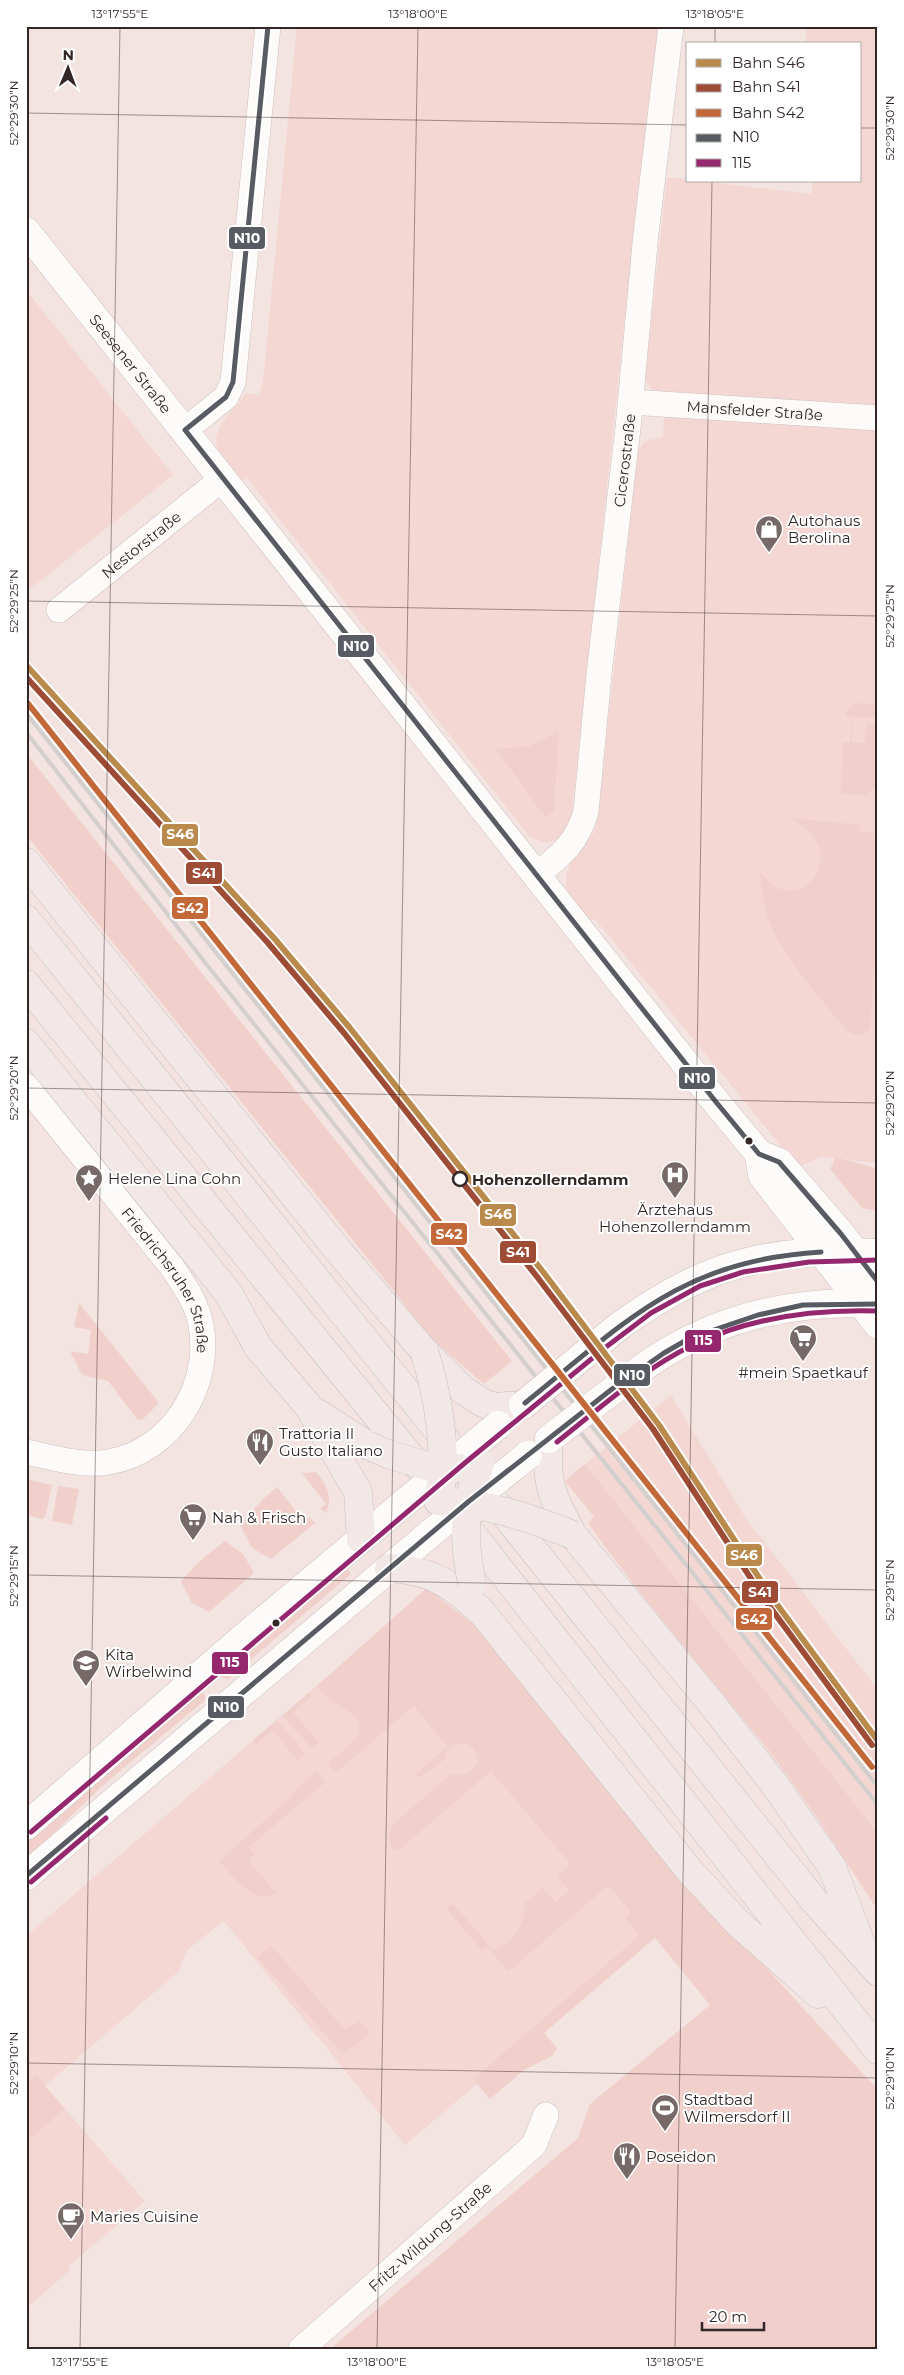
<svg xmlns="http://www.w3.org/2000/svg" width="904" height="2375" font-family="Montserrat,sans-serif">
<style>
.built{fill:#f4d7d3}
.green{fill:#f1d0cc}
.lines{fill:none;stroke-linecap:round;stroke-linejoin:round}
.minor-casing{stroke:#cdc1bf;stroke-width:26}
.tertiary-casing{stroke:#cdc1bf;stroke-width:29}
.secondary-casing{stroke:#cdc1bf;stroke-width:29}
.motorway-casing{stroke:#cac1c1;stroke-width:29}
.minor{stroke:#fdfbfa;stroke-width:25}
.tertiary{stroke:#fdfbfa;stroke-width:28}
.secondary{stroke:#fdfbfa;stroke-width:28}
.motorway{stroke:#f1e8e7;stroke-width:28}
.rail{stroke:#d4cfcf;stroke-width:4}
.secondary-bridge-casing{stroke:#cdc1bf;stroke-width:29;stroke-linecap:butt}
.motorway-bridge-casing{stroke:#cac1c1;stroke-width:29;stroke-linecap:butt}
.secondary-bridge{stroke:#fdfbfa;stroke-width:28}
.motorway-bridge{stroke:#f1e8e7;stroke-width:28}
.bus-1-casing{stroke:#fff;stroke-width:9}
.bus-2-casing{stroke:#fff;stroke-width:9}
.bus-1{stroke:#595b62;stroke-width:5}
.bus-2{stroke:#95276e;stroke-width:5}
.rail-1-casing{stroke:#fff;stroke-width:10}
.rail-2-casing{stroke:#fff;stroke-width:10}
.rail-3-casing{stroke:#fff;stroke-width:10}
.rail-1{stroke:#ba8a4d;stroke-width:6}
.rail-2{stroke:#9f4c37;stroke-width:6}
.rail-3{stroke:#c36939;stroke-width:6}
.ticks{fill:none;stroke:#322726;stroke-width:1;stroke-opacity:0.45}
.bus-dot{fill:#322726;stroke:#fff;stroke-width:2}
.stop-dot{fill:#fff;stroke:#322726;stroke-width:2.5}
.labels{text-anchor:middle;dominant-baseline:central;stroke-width:4;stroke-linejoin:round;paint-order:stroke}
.street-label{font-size:15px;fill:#322726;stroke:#fff}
.poi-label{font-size:15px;fill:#322726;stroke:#fff;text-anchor:start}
.stop-label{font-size:15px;font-weight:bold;fill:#322726;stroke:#fff;text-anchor:start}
.line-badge{stroke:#fff;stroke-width:2}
.badge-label{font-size:14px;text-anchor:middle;font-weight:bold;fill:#fff}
.neatline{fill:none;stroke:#322726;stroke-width:2}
.ticks-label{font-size:12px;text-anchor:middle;fill:#322726}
</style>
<rect width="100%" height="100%" fill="#f3e3e1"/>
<path class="built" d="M297 26H659L624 327 572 813 567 831 556 841 543 842 530 837 247 478 241 482 217 451 216 437 221 424 241 400 245 393 259 395 263 382Z
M807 26H878V408L658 395 651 389 645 379 667 177 811 194 813 181H860V44H805Z
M26 290 173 475 26 592Z
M664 416 878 427V1163L821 1157 798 1167 595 919 589 921 566 888 567 872 574 857 593 834 597 823 638 451 645 441 663 437Z
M671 1395 745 1517 878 1690V1833L585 1464Z
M386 1626 652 1935 405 2145 224 1921 187 1950 178 1972 45 2086 145 2201 68 2267 70 2270 27 2308 26 1936Z"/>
<path class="green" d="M855 703 878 704V718L845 716 847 709Z
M851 723H853L852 742 865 743 866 724 878 725V790H870V795L842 794 841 787 843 742H850Z
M559 731 554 812 545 817 496 749 530 746Z
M26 753 512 1361 484 1384 435 1342 26 835Z
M791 818 861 825 860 831 878 834V923L870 1029C862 1037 854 1036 846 1030 820 997 787 963 770 924 763 907 762 889 759 871 765 876 772 886 780 889 808 899 829 867 817 842 812 832 800 825 791 818Z
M836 1157 878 1169V1211L862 1208 830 1169Z
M79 1303 159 1403 142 1420 137 1419 108 1381 82 1375 70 1351 88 1354 91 1330 74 1327Z
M585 1464 878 1833V1911C843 1857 808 1802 769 1751 709 1675 644 1602 588 1523L594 1517 565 1481Z
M316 1472C327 1486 333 1495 326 1513L320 1509 326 1504 302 1473Z
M26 1479 52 1485 46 1514 43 1519 26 1515Z
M58 1486 79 1489 72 1525 52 1521Z
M277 1487 304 1521 309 1517 315 1523 271 1559 252 1548 240 1525 264 1498Z
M225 1541 243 1554 254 1573 209 1612 192 1603 181 1581 202 1559Z
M345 1565 351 1574 228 1679 223 1678 222 1674Z
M430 1585 439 1591V1598L485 1633 729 1927 878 2090V2349H330L578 2138 590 2104 710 2005 655 1938 544 2033 557 2048 552 2056 524 2070 490 2099 476 2083 474 2078 639 1936 626 1919 630 1911 608 1886 508 1972 487 1947 482 1951 446 1908 453 1903 492 1949H495C513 1942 527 1923 524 1904L543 1888 556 1902 569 1890 557 1877 570 1864 491 1771 399 1850H394C387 1841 388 1831 395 1822L451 1774C465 1775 472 1774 478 1761L474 1749 466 1743C455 1743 445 1748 444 1760L419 1778 416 1774 447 1747 414 1706 336 1773 328 1763C336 1756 348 1749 354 1740 370 1719 346 1711 333 1702 327 1698 322 1691 317 1686Z
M201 1691 205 1694V1700L102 1786 26 1860V1839Z
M309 1693 311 1698 293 1712 319 1742 311 1748 283 1715Z
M277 1720 305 1754 297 1760 273 1730 257 1744 252 1741Z
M317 1771 326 1782 249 1847 255 1854 249 1861 277 1894C249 1903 236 1879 219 1861L292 1796 291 1794Z
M271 1945 345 2030 358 2020 370 2033 343 2055 257 1957Z
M36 2075 65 2109 28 2140 26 2138V2083Z"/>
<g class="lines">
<g class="minor-casing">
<g id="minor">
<path id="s1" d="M631 402 878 418"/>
<path d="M185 430 226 397 233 382 268 26"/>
<path id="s2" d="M59 610 222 479"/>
<path id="s3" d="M537 875C562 854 576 844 586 812L599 674 628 428 646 233 671 26"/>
<path id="s4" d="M26 1086 172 1267C184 1285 197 1303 201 1325 212 1386 172 1451 109 1462 82 1467 52 1457 26 1452"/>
<path id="s5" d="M301 2349 534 2145 546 2115"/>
</g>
</g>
<g class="tertiary-casing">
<g id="tertiary">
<path id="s6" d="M26 231 716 1102 759 1154 779 1162 841 1234 878 1282"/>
<path d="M759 1154 762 1175 878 1325"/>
</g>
</g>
<g class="secondary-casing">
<path id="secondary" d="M618 1327C677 1284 731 1258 805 1253 829 1251 854 1253 878 1253
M645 1366C714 1318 794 1299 878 1304
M26 1826 237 1643 409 1499
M26 1876 432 1532"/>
</g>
<g class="motorway-casing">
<path id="motorway" d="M26 862 341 1254 424 1351 463 1390 483 1403 494 1407 523 1405
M26 919 447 1442
M26 984 422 1471
M26 1043 229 1294 258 1347 309 1407 358 1492 361 1539
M314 1411 367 1445
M549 1439C545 1483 552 1497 573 1535L716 1709 775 1785 832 1867 861 1944
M494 1501 817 1904 878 1972
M457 1515 878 2050
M389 1568C434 1571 448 1583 481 1611L689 1870 738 1923 818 1994"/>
</g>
<use href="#minor" class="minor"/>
<use href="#tertiary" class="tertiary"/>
<use href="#secondary" class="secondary"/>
<use href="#motorway" class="motorway"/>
<path class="rail" d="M26 713 878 1787
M26 732 207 965 878 1805"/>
<g class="secondary-bridge-casing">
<path id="secondary-bridge" d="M523 1405 618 1327
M549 1439 645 1366
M409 1499 498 1425
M432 1532 528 1455"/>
</g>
<g class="motorway-bridge-casing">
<path id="motorway-bridge" d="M424 1351C436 1388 443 1431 443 1470 443 1480 439 1491 438 1501 486 1503 528 1517 573 1535
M367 1445 388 1454 443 1471 458 1468
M472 1584C462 1534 464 1511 480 1463"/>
</g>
<use href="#secondary-bridge" class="secondary-bridge"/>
<use href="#motorway-bridge" class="motorway-bridge"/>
<g class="bus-1-casing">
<path id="bus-1" d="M185 430 716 1102 759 1154 779 1162 841 1234 878 1282
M185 430 226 397 233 382 268 26
M525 1403C628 1320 681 1261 821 1252
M26 1876 468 1502 612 1389 664 1353 690 1338 758 1315 803 1305 878 1304"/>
</g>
<g class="bus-2-casing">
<path id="bus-2" d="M557 1442C600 1408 643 1369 693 1345 751 1317 814 1309 878 1311
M31 1832 466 1462 606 1347 651 1313 700 1286 743 1272 809 1262 878 1260
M31 1882 106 1818"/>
</g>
<use href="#bus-1" class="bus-1"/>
<use href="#bus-2" class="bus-2"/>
<g class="rail-1-casing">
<path id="rail-1" d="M26 665 274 938 350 1028 544 1273 659 1425 773 1599 878 1741"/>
</g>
<g class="rail-2-casing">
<path id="rail-2" d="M26 677 268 943 344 1033 538 1278 653 1429 767 1603 872 1745"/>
</g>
<g class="rail-3-casing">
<path id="rail-3" d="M26 701 872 1767"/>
</g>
<use href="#rail-1" class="rail-1"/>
<use href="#rail-2" class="rail-2"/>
<use href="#rail-3" class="rail-3"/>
</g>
<path class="ticks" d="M715 44V26M26 113 688 125M860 128H878M26 601 878 616M26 1088 878 1103M26 1575 878 1590M26 2063 878 2078M80 2349 120 26M377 2349 418 26M675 2349 712 181"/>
<defs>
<g id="shop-pin" transform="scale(1.4375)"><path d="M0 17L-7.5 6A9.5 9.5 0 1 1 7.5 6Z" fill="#766967" stroke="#fff"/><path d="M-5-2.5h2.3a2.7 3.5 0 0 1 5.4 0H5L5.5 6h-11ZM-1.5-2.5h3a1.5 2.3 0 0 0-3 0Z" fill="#fff"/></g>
<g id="hospital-pin" transform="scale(1.4375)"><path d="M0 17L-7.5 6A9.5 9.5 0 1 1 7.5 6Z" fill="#766967" stroke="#fff"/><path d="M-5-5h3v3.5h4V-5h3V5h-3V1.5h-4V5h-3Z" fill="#fff"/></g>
<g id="sight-pin" transform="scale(1.4375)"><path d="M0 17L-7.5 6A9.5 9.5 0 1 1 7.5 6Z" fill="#766967" stroke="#fff"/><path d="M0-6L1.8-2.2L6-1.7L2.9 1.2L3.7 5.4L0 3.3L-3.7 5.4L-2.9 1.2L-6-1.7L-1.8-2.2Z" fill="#fff"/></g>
<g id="supermarket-pin" transform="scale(1.4375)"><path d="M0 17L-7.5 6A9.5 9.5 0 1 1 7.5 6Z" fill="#766967" stroke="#fff"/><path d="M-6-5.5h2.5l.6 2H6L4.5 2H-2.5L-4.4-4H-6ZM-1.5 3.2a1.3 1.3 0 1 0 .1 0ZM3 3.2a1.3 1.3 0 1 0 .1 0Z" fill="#fff"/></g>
<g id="restaurant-pin" transform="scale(1.4375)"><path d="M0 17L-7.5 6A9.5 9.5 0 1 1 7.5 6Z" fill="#766967" stroke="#fff"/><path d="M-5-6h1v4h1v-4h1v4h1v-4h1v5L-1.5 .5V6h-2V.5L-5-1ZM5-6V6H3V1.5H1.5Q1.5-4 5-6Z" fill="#fff"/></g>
<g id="school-pin" transform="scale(1.4375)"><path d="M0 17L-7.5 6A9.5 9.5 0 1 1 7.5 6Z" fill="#766967" stroke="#fff"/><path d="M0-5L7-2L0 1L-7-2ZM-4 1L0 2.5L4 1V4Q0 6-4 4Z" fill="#fff"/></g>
<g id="stadium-pin" transform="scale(1.4375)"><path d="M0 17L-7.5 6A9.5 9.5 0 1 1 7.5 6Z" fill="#766967" stroke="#fff"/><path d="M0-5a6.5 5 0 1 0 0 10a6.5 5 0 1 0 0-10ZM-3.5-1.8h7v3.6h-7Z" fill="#fff"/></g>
<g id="cafe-pin" transform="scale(1.4375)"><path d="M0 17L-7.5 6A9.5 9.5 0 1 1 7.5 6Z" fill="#766967" stroke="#fff"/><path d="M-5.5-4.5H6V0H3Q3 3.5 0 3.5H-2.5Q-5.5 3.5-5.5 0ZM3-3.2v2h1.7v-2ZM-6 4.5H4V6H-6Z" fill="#fff"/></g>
</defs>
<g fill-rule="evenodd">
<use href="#shop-pin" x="769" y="529"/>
<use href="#hospital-pin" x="675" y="1175"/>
<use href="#sight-pin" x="89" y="1178"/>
<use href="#supermarket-pin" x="803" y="1338"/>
<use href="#restaurant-pin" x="260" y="1442"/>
<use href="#supermarket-pin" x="193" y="1517"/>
<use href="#school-pin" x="86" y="1663"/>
<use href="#stadium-pin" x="665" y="2108"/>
<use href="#restaurant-pin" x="627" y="2156"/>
<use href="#cafe-pin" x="71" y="2216"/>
</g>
<g class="bus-dot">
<circle cx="749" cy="1141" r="4.5"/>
<circle cx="276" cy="1623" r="4.5"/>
</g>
<circle class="stop-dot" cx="460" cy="1179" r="7"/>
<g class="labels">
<g class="street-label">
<text stroke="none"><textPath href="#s6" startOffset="169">Seesener Straße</textPath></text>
<text stroke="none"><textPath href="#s1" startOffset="124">Mansfelder Straße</textPath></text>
<text stroke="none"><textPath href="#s3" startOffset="435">Cicerostraße</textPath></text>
<text stroke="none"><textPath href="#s2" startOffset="105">Nestorstraße</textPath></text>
<text stroke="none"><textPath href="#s4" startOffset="242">Friedrichsruher Straße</textPath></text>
<text stroke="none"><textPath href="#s5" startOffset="171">Fritz-Wildung-Straße</textPath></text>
</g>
<g class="poi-label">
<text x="788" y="520">Autohaus<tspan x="788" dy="17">Berolina</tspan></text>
<text x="108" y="1178">Helene Lina Cohn</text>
<text x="675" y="1209" text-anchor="middle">Ärztehaus<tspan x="675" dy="17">Hohenzollerndamm</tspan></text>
<text x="803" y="1372" text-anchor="middle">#mein Spaetkauf</text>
<text x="279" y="1433">Trattoria Il<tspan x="279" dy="17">Gusto Italiano</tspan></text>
<text x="212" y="1517">Nah &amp; Frisch</text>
<text x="105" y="1654">Kita<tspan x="105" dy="17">Wirbelwind</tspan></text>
<text x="684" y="2099">Stadtbad<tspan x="684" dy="17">Wilmersdorf II</tspan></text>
<text x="646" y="2156">Poseidon</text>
<text x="90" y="2216">Maries Cuisine</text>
</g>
<g class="stop-label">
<text x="472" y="1179">Hohenzollerndamm</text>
</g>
</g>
<g class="line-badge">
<rect x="228" y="226" width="38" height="24" rx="5" fill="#595b62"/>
<rect x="337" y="634" width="38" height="24" rx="5" fill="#595b62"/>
<rect x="161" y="823" width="38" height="24" rx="5" fill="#ba8a4d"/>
<rect x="185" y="861" width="38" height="24" rx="5" fill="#9f4c37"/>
<rect x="171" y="896" width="38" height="24" rx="5" fill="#c36939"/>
<rect x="678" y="1066" width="38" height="24" rx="5" fill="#595b62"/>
<rect x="479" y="1203" width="38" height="24" rx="5" fill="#ba8a4d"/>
<rect x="430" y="1222" width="38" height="24" rx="5" fill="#c36939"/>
<rect x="499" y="1240" width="38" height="24" rx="5" fill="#9f4c37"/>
<rect x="684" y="1329" width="38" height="24" rx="5" fill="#95276e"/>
<rect x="613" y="1363" width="38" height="24" rx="5" fill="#595b62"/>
<rect x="725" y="1543" width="38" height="24" rx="5" fill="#ba8a4d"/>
<rect x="741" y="1580" width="38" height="24" rx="5" fill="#9f4c37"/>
<rect x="735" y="1607" width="38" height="24" rx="5" fill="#c36939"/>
<rect x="211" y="1651" width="38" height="24" rx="5" fill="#95276e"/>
<rect x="207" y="1695" width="38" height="24" rx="5" fill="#595b62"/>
</g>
<g class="badge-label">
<text x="247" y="243">N10</text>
<text x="356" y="651">N10</text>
<text x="180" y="839">S46</text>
<text x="204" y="878">S41</text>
<text x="190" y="913">S42</text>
<text x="697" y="1083">N10</text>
<text x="498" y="1219">S46</text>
<text x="449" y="1239">S42</text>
<text x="518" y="1257">S41</text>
<text x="703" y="1345">115</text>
<text x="632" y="1380">N10</text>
<text x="744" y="1560">S46</text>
<text x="760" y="1597">S41</text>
<text x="754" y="1624">S42</text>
<text x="230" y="1667">115</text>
<text x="226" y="1712">N10</text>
</g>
<rect width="904" height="2375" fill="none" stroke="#ffffff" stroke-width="55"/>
<rect x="686" y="42" width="175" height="140" fill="#ffffff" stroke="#ada9a8"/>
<rect x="696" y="59" width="25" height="8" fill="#ba8a4d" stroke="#ada9a8"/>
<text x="732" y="68" font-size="15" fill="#322726">Bahn S46</text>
<rect x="696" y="84" width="25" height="8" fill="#9f4c37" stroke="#ada9a8"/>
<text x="732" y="92" font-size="15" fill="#322726">Bahn S41</text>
<rect x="696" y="109" width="25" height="8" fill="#c36939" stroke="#ada9a8"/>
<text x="732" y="118" font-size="15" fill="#322726">Bahn S42</text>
<rect x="696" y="134" width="25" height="8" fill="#595b62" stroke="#ada9a8"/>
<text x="732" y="142" font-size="15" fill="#322726">N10</text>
<rect x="696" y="159" width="25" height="8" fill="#95276e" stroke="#ada9a8"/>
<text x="732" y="168" font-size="15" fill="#322726">115</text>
<g transform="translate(68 68) rotate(1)" stroke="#ffffff" stroke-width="4" paint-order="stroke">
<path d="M0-4L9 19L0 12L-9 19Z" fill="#322726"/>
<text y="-8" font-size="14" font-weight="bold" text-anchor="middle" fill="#322726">N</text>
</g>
<path d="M702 2322v8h62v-8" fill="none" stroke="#322726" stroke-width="2.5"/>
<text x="709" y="2322" font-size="15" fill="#322726" stroke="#ffffff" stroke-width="4" paint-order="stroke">20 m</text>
<rect x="28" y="28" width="848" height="2320" class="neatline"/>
<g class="ticks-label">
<text x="120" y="18">13°17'55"E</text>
<text x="418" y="18">13°18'00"E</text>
<text x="715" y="18">13°18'05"E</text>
<text transform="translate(14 113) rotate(-90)" y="4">52°29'30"N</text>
<text transform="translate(890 128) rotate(-90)" y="4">52°29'30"N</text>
<text transform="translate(14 601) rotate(-90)" y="4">52°29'25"N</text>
<text transform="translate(890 616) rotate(-90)" y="4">52°29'25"N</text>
<text transform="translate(14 1088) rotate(-90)" y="4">52°29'20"N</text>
<text transform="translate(890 1103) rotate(-90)" y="4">52°29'20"N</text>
<text transform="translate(14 1576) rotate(-90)" y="4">52°29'15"N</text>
<text transform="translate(890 1590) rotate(-90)" y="4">52°29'15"N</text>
<text transform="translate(14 2063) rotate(-90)" y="4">52°29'10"N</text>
<text transform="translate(890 2078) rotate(-90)" y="4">52°29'10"N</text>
<text x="80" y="2366">13°17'55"E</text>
<text x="377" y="2366">13°18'00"E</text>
<text x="675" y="2366">13°18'05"E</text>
</g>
</svg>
